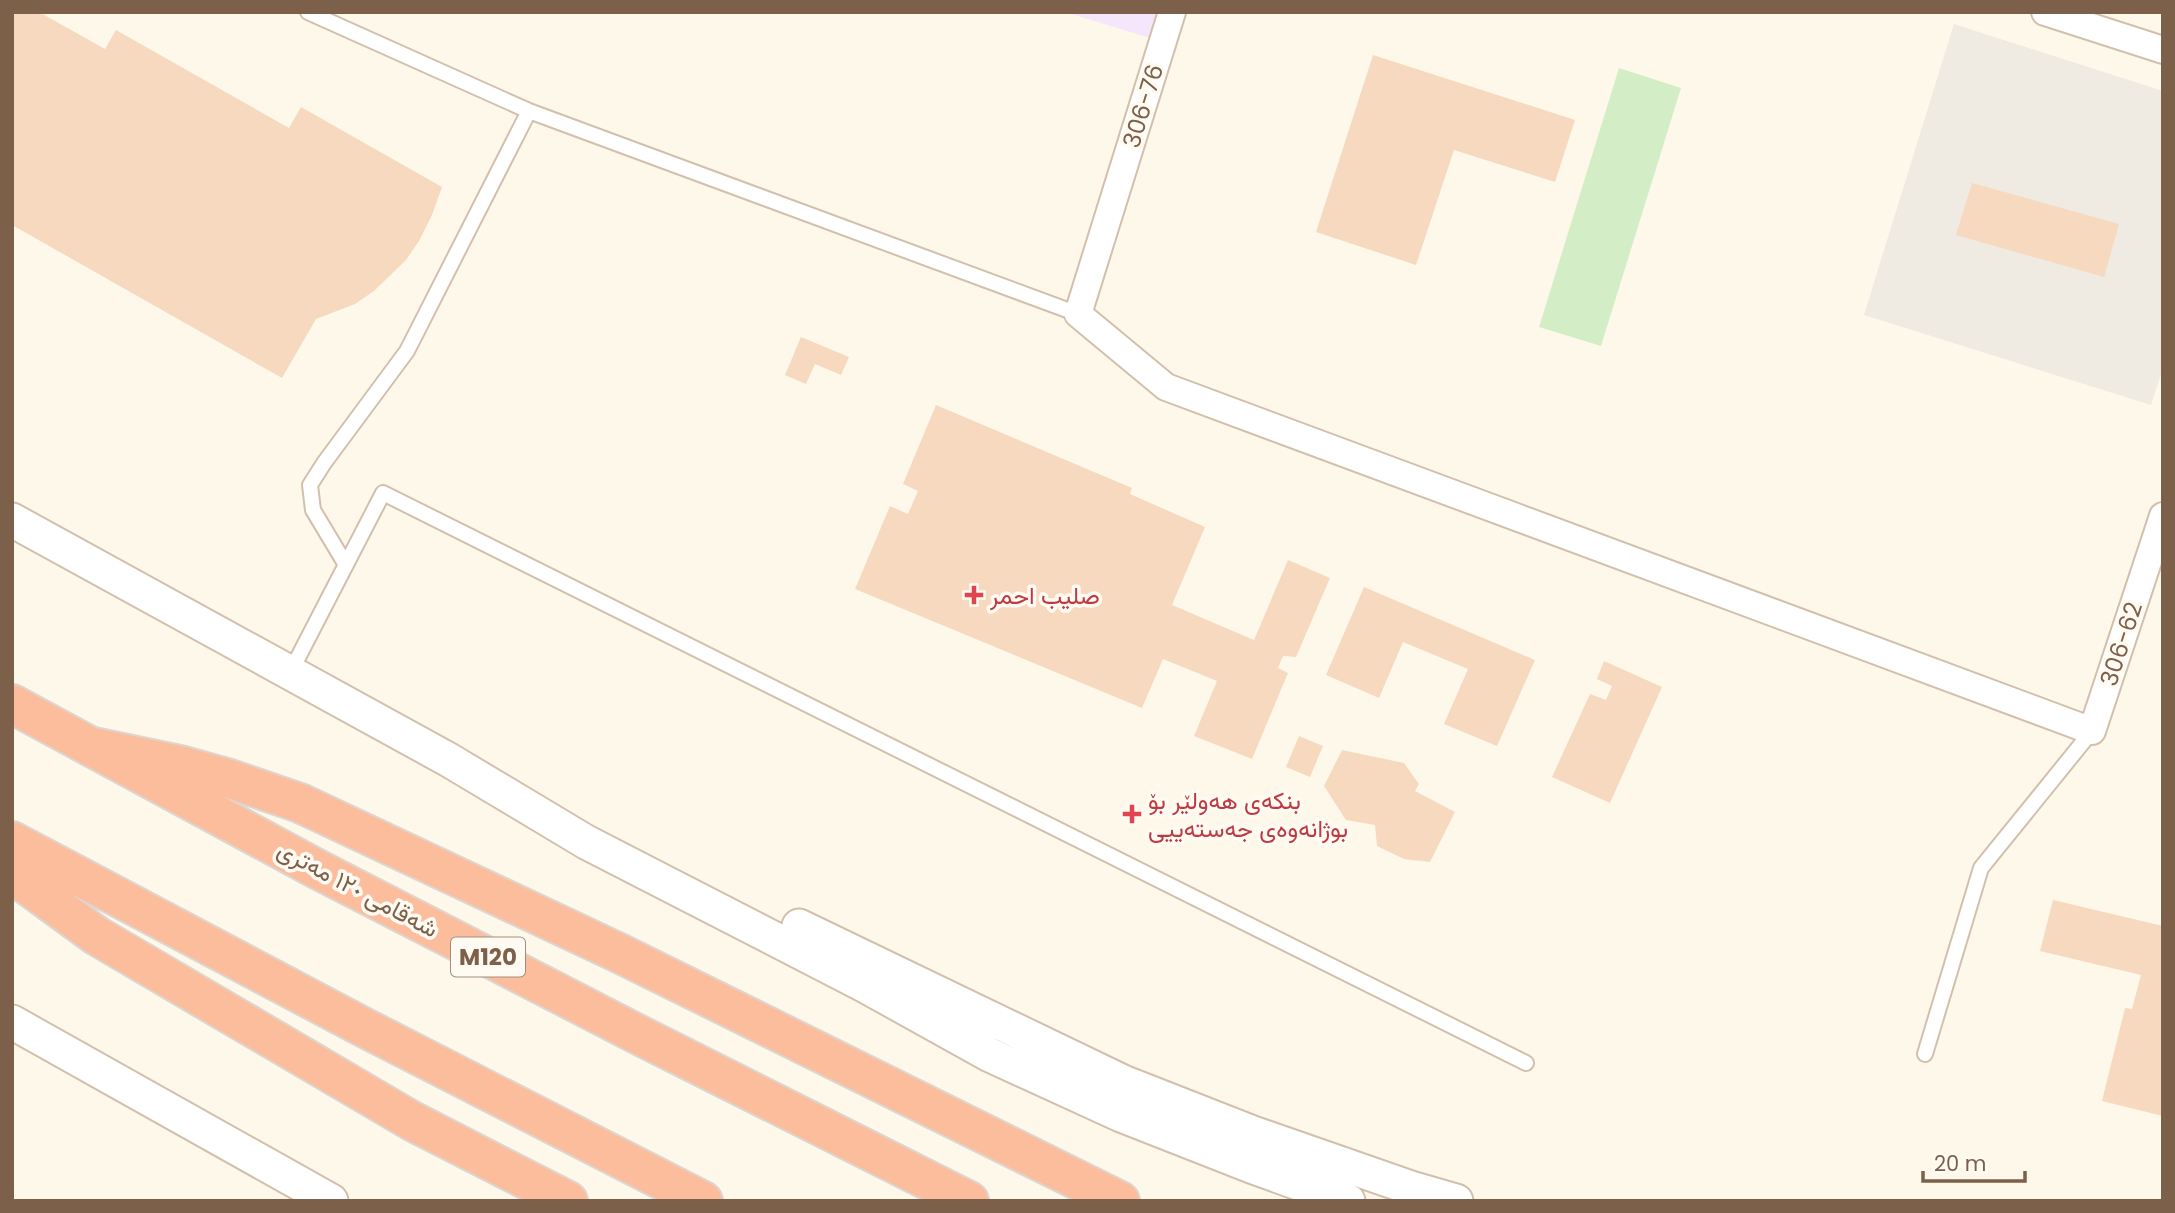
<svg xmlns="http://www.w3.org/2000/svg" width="2175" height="1213" font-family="Poppins,Vazirmatn,sans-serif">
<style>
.industrial{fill:#efeae2}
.education{fill:#f5e6fb}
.green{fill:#d3eec6}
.building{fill:#f6d9bf}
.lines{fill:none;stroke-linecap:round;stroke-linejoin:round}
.service-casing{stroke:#d2c0ad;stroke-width:18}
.minor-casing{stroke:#d2c0ad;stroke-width:30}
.tertiary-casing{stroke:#d2c0ad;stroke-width:37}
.motorway-casing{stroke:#ddd6d0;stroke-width:42}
.service{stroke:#fff;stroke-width:14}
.minor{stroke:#fff;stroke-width:26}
.tertiary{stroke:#fff;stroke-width:33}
.motorway{stroke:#fcbd9d;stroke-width:38}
.health-dot{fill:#e0444e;stroke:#fffbf2;stroke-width:2.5}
.labels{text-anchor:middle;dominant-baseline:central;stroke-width:7;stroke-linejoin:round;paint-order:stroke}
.shield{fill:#fffbf2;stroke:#a38e7c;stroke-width:2}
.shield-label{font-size:23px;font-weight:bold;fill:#7c604a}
.street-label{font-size:24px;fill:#7c604a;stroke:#fffbf2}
.health-label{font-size:24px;fill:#be3a42;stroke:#fffbf2;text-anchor:start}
</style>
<rect width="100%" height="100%" fill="#fef8ea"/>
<path class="industrial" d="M1954 24 2163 91V368L2151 405 1864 315Z"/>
<path class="education" d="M1065 12H1157L1150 38Z"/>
<path class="green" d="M1619 68 1681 88 1601 346 1539 327Z"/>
<path class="building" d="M12 12H39L105 49 116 30 289 128 301 107 442 187 432 215 419 241 406 260 374 291 355 304 316 319 282 378 12 225Z
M1373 55 1575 120 1555 182 1454 150 1416 265 1316 232Z
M1972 183 2119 224 2104 277 1956 235Z
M801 337 849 357 841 375 815 364 806 384 785 375Z
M936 405 1132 488 1130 494 1205 527 1172 605 1254 640 1288 560 1330 578 1296 657 1283 656 1278 668 1288 673 1252 759 1194 736 1217 681 1163 659 1142 708 855 589 890 506 908 514 918 491 903 484Z
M1364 587 1535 660 1497 746 1444 724 1468 669 1403 642 1379 698 1326 675Z
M1604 661 1662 687 1610 803 1552 777 1590 694 1606 700 1612 686 1597 679Z
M1299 736 1323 746 1310 777 1286 767Z
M1342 750 1404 763 1419 784 1415 791 1455 812 1430 862 1404 859 1377 846 1375 825 1346 820 1324 786Z
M2053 900 2163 926V1116L2102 1101 2125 1008 2132 1009 2141 975 2040 951Z"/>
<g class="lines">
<g class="service-casing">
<path id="service" d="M308 12 529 111 1078 314
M346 565 313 510 310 485 324 463 407 351 529 111
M290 673 383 493 1526 1063
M1925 1054 1981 868 2092 731"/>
</g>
<g class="minor-casing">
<path id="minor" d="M1172 12 1078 314 1166 387 2092 731 2163 516
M2045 12 2163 50"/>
</g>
<g class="tertiary-casing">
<path id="tertiary" d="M12 520 449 760 586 842 864 985 990 1055 1121 1115 1251 1166 1348 1201
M799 926 1123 1082 1253 1133 1411 1188 1456 1201
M12 1022 331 1201"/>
</g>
<g class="motorway-casing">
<path id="motorway" d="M12 704 317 869 643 1037 969 1201
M89 746 180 765 230 779 300 803 619 953 1120 1201
M12 841 365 1028 703 1201
M12 874 97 936 412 1121 568 1201"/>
</g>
<use href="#service" class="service"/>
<use href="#minor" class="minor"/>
<use href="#tertiary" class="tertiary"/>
<use href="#motorway" class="motorway"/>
</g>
<g class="health-dot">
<path d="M970.5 584.5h7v7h7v7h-7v7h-7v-7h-7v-7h7z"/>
<path d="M1128.5 803.5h7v7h7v7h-7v7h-7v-7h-7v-7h7z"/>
</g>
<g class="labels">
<rect class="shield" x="451" y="937.5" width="74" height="39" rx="5"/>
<g class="shield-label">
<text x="488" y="957">M120</text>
</g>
<g class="street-label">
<text transform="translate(1143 106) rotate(-73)">306-76</text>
<text transform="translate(2121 644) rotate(-72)">306-62</text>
<text transform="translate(358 889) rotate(28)">شەقامی ١٢٠ مەتری</text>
</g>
<g class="health-label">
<text x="990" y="595">صلیب احمر</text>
<text x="1148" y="800">بنکەی هەولێر بۆ<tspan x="1148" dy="28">بوژانەوەی جەستەییی</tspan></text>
</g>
</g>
<rect width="2175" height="1213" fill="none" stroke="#7c604a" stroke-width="28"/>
<path d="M1923 1171v10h102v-10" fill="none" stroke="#7c604a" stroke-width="3.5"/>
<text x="1934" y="1171" font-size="21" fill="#7c604a" stroke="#fffbf2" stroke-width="5" paint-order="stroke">20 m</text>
</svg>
